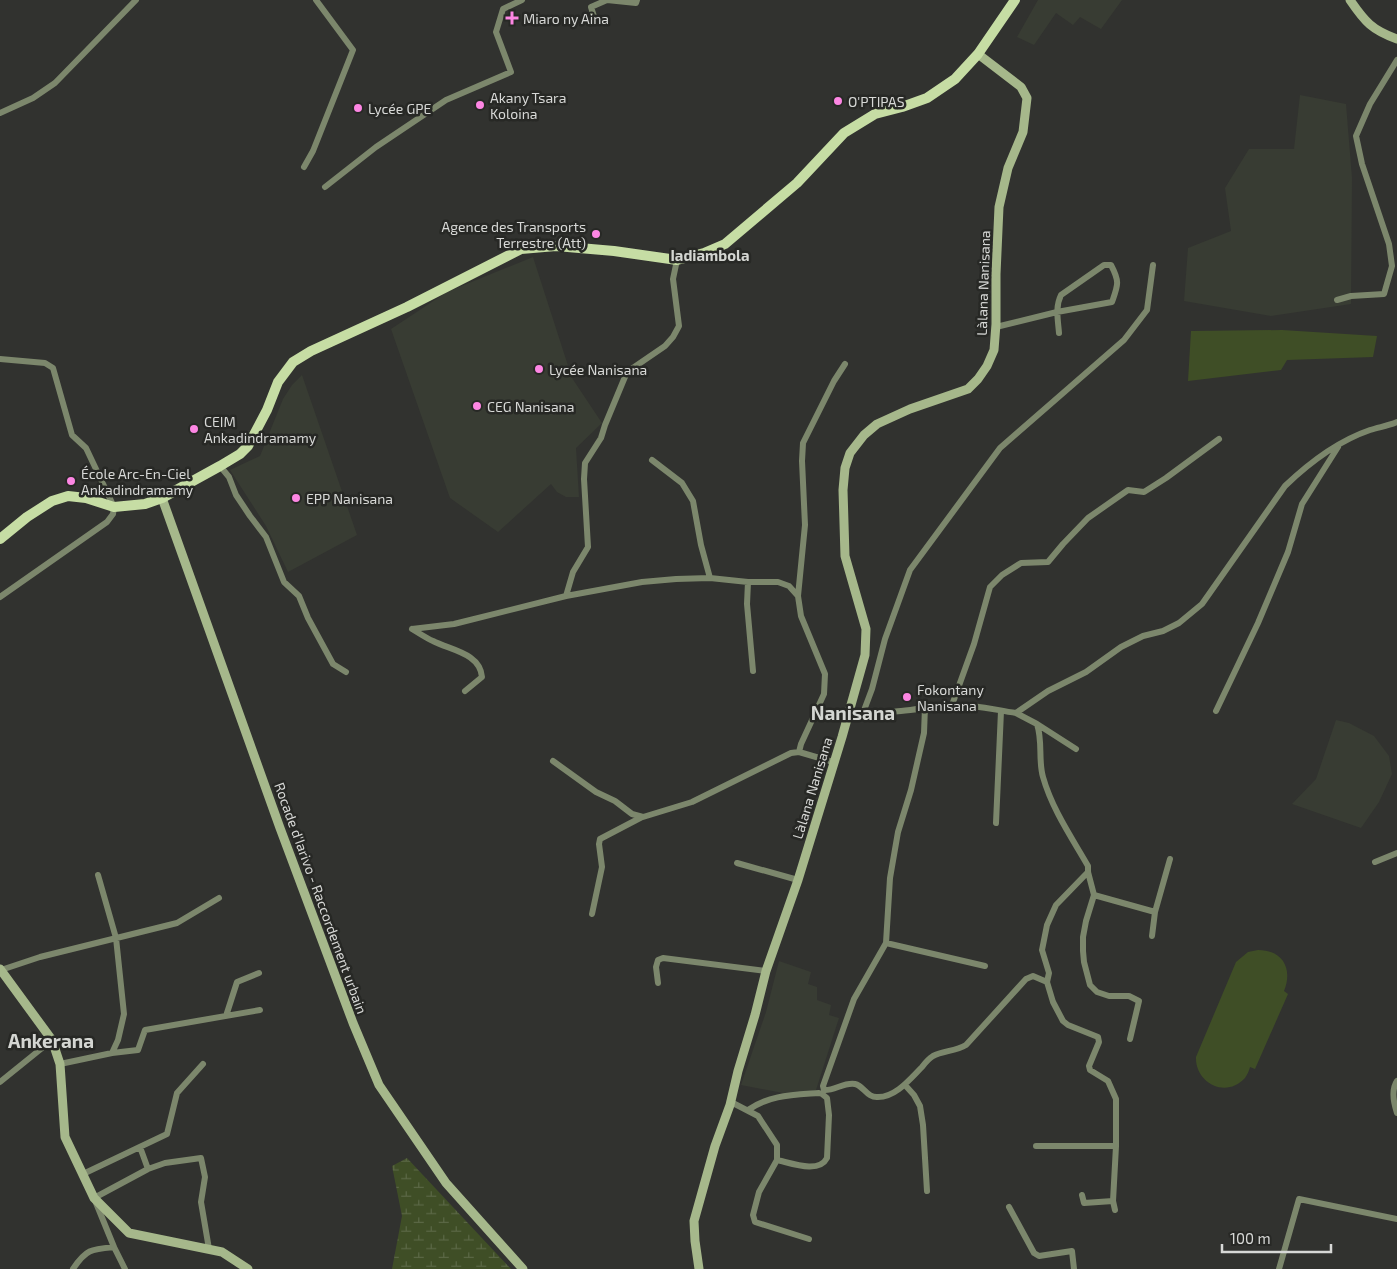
<svg xmlns="http://www.w3.org/2000/svg" width="1397" height="1269" font-family="'Exo 2',sans-serif">
<style>
.built{fill:#383c33}
.wetland{fill:url(#wetland-marsh)}
.park{fill:#3f4e26}
.lines{fill:none;stroke-linecap:round;stroke-linejoin:round}
.street{stroke:#7c876c;stroke-width:6}
.secondary{stroke:#a6b88b;stroke-width:9}
.primary{stroke:#c6dda4;stroke-width:10}
.poi-dot{fill:#fd86e3;stroke:#272825;stroke-width:2}
.labels{text-anchor:middle;dominant-baseline:central;stroke-width:5;stroke-linejoin:round;paint-order:stroke}
.poi-label{font-size:14px;fill:#d7d8d6;stroke:#272825;text-anchor:start}
.street-label{font-size:14px;fill:#d7d8d6;stroke:#272825}
.neighbourhood-label{font-size:15px;font-weight:bold;fill:#d4d6d2;stroke:#272825}
.district-label{font-size:19px;font-weight:bold;fill:#d4d6d2;stroke:#272825}
</style>
<defs>
<pattern id="wetland-marsh" width="20" height="14" patternUnits="userSpaceOnUse" patternTransform="scale(1.25)"><rect width="20" height="14" fill="#3f4e26"/><path d="M1 5h8M5 5V1M11 12h8M15 12V8" fill="none" stroke="#5a6745"/></pattern>
</defs>
<rect width="100%" height="100%" fill="#31322f"/>
<path class="built" d="M1038 0H1122L1101 29 1080 17 1073 25 1056 13 1034 45 1017 37Z
M1300 95 1346 104 1352 178 1351 304 1271 316 1184 301 1188 248 1231 231 1225 188 1249 149H1294Z
M533 257 572 378 602 423 576 448 579 497H566L557 492 551 484 498 532 450 498 391 329 447 292Z
M302 375 357 535 288 572 266 526 230 470 260 456 283 399 292 385Z
M1336 720 1349 723 1374 736 1389 756 1392 774 1379 802 1361 828 1292 804 1316 779Z
M779 961 811 972 808 984 817 987V1000L831 1005 829 1015 839 1018 816 1090 783 1093 741 1085 766 1012Z"/>
<path class="wetland" d="M407 1158 511 1269H392L402 1216 392 1166Z"/>
<path class="park" d="M1282 330 1377 336 1373 357 1287 360 1281 370 1188 381 1191 331Z
M1258 950C1283 950 1293 969 1284 991L1288 994 1255 1069 1250 1067C1249 1071 1247 1075 1245 1078 1226 1099 1195 1083 1196 1057L1236 962 1248 952Z"/>
<g class="lines">
<path class="street" d="M596 23 591 7 607 0 636 3 637 0
M0 113 33 98 55 83 136 0
M304 167 313 151 353 50 316 0
M325 187 376 147 446 100 511 72 496 32 503 9 522 0
M1337 300 1351 296 1384 294 1392 266 1389 244 1362 164 1356 136 1370 104 1397 60
M996 327 1057 312 1112 302C1118 285 1120 282 1111 265H1104L1061 295C1055 307 1058 320 1059 333
M0 359 45 363 53 368 72 435 86 448 114 507 113 514 107 522 0 597
M652 460 682 483 693 501 701 545 710 578
M220 466 229 477 236 495 250 516 266 537 284 582 299 596 308 618 333 664 346 672
M748 582 747 604 753 671
M566 596 573 572 588 547 584 479 585 463 601 438 605 425 627 372 665 346 673 337 679 326 673 279 677 260
M798 596 805 525 802 461 803 443 834 381 845 364
M412 629 454 624 566 596 642 582 676 579 710 578 748 582H778L789 586 798 596 801 616 825 674 824 694 801 744 799 752
M412 629C419 633 426 638 433 641 450 650 480 653 482 677L465 691
M952 705 974 644 990 587 1002 575 1021 563 1048 562 1063 544 1088 518 1128 490 1144 492 1166 478 1219 439
M925 707 924 733 911 790 898 832 890 878 886 943 854 999 823 1086 824 1090C834 1091 844 1082 855 1084 864 1086 867 1098 878 1097 896 1097 910 1079 922 1067 925 1063 928 1059 933 1056 943 1051 956 1051 966 1045L1026 979 1033 976 1047 982
M1216 711 1258 623 1288 552 1302 504 1338 447
M863 713 872 689 885 639 910 570 1000 448 1124 340 1147 310 1153 265
M1016 713 1037 724C1043 742 1038 760 1043 777 1052 809 1072 838 1088 866V872L1094 895 1086 921 1083 937V951L1084 962 1090 985 1097 992 1109 996H1129L1139 1001 1130 1039
M848 717C866 713 883 713 901 711 918 710 934 705 951 705 973 704 995 710 1016 713L1048 691 1086 672 1121 647 1143 636 1163 631 1179 623 1202 604 1285 486C1310 462 1338 441 1370 430 1379 427 1388 426 1397 422
M1037 724 1076 749
M553 761 596 792 615 801 632 814 643 817 692 802 791 753 799 752 833 762
M996 823 1001 711
M1375 862 1397 853
M737 863 798 880
M1094 895 1155 912
M592 914 602 867 599 844 600 839 642 817
M1152 936 1155 912 1170 859
M886 943 985 966
M1 970 40 957 177 923 219 898
M658 983 656 967 658 960 663 958 766 971
M226 1016 237 982 259 973
M112 1053 138 1050 145 1030 260 1010
M60 1064 112 1053 118 1040 124 1014 116 938 98 875
M1397 1081C1391 1090 1394 1104 1397 1113
M0 1082 52 1040
M905 1085 914 1095 920 1106 923 1125 927 1191
M731 1102 758 1116 777 1145V1160L759 1192 753 1215 755 1222 809 1239
M748 1110C769 1095 793 1095 819 1093L822 1094 827 1098 829 1115 827 1158C819 1174 791 1163 777 1160
M1036 1146H1116V1099L1108 1081 1090 1070 1089 1066 1099 1042 1098 1037 1068 1025 1063 1021 1053 1002 1047 982 1049 973 1042 950 1047 925 1056 905 1088 872
M148 1169 165 1163 201 1158 205 1177 201 1202 209 1249
M83 1174 167 1134 177 1093 203 1064
M1082 1195 1084 1203 1113 1201
M1009 1207 1034 1253 1039 1256 1072 1251 1074 1269
M1115 1210 1113 1201 1116 1146
M114 1247 125 1269
M73 1269C86 1249 92 1249 114 1247L94 1198 148 1169 140 1147
M1279 1269 1299 1199 1397 1219"/>
<path class="secondary" d="M1350 0C1365 22 1372 30 1397 39
M162 498 280 828 353 1023 379 1085 446 1183 523 1269
M0 969 52 1040 60 1064 65 1137 94 1198 129 1233 222 1252 248 1269
M699 1269 695 1241 694 1221 715 1146 730 1105 738 1071 755 1015 766 971 798 880 842 737 865 655 866 629 845 556 843 490 845 468 850 453 864 435 877 424 910 409 968 389 978 379 987 366 994 350 996 324V274L999 207 1008 168 1023 132 1027 98 1021 87 978 54"/>
<path class="primary" d="M0 539 27 517 52 501 68 496 86 498 114 507 145 504 162 498 220 466 240 454 248 446 267 410 278 382 293 362 311 351 407 307 521 249 556 246 614 251 677 260 704 253 725 244 797 183 844 133 875 114 902 107 927 98 955 79 978 54 1015 0"/>
</g>
<g class="poi-dot">
<path d="M509.5 10.5h5v5h5v5h-5v5h-5v-5h-5v-5h5z"/>
<circle cx="838" cy="101" r="5"/>
<circle cx="480" cy="105" r="5"/>
<circle cx="358" cy="108" r="5"/>
<circle cx="596" cy="234" r="5"/>
<circle cx="539" cy="369" r="5"/>
<circle cx="477" cy="406" r="5"/>
<circle cx="194" cy="429" r="5"/>
<circle cx="71" cy="481" r="5"/>
<circle cx="296" cy="498" r="5"/>
<circle cx="907" cy="697" r="5"/>
</g>
<g class="labels">
<g class="poi-label">
<text x="523" y="18">Miaro ny Aina</text>
<text x="490" y="97">Akany Tsara<tspan x="490" dy="16">Koloina</tspan></text>
<text x="848" y="101">O'PTIPAS</text>
<text x="368" y="108">Lycée GPE</text>
<text x="586" y="226" text-anchor="end">Agence des Transports<tspan x="586" dy="16">Terrestre (Att)</tspan></text>
<text x="549" y="369">Lycée Nanisana</text>
<text x="487" y="406">CEG Nanisana</text>
<text x="204" y="421">CEIM<tspan x="204" dy="16">Ankadindramamy</tspan></text>
<text x="81" y="473">École Arc-En-Ciel<tspan x="81" dy="16">Ankadindramamy</tspan></text>
<text x="306" y="498">EPP Nanisana</text>
<text x="917" y="689">Fokontany<tspan x="917" dy="16">Nanisana</tspan></text>
</g>
<g class="street-label">
<text transform="translate(983 283) rotate(-88)">Làlana Nanisana</text>
<text transform="translate(812 788) rotate(-73)">Làlana Nanisana</text>
<text transform="translate(321 898) rotate(70)">Rocade d'Iarivo - Raccordement urbain</text>
</g>
<g class="neighbourhood-label">
<text x="710" y="255">Iadiambola</text>
</g>
<g class="district-label">
<text x="853" y="712">Nanisana</text>
<text x="51" y="1040">Ankerana</text>
</g>
</g>
<path d="M1222 1244v8h109v-8" fill="none" stroke="#d7d8d6" stroke-width="2.5"/>
<text x="1230" y="1244" font-size="15" fill="#d7d8d6" stroke="#272825" stroke-width="4" paint-order="stroke">100 m</text>
</svg>
